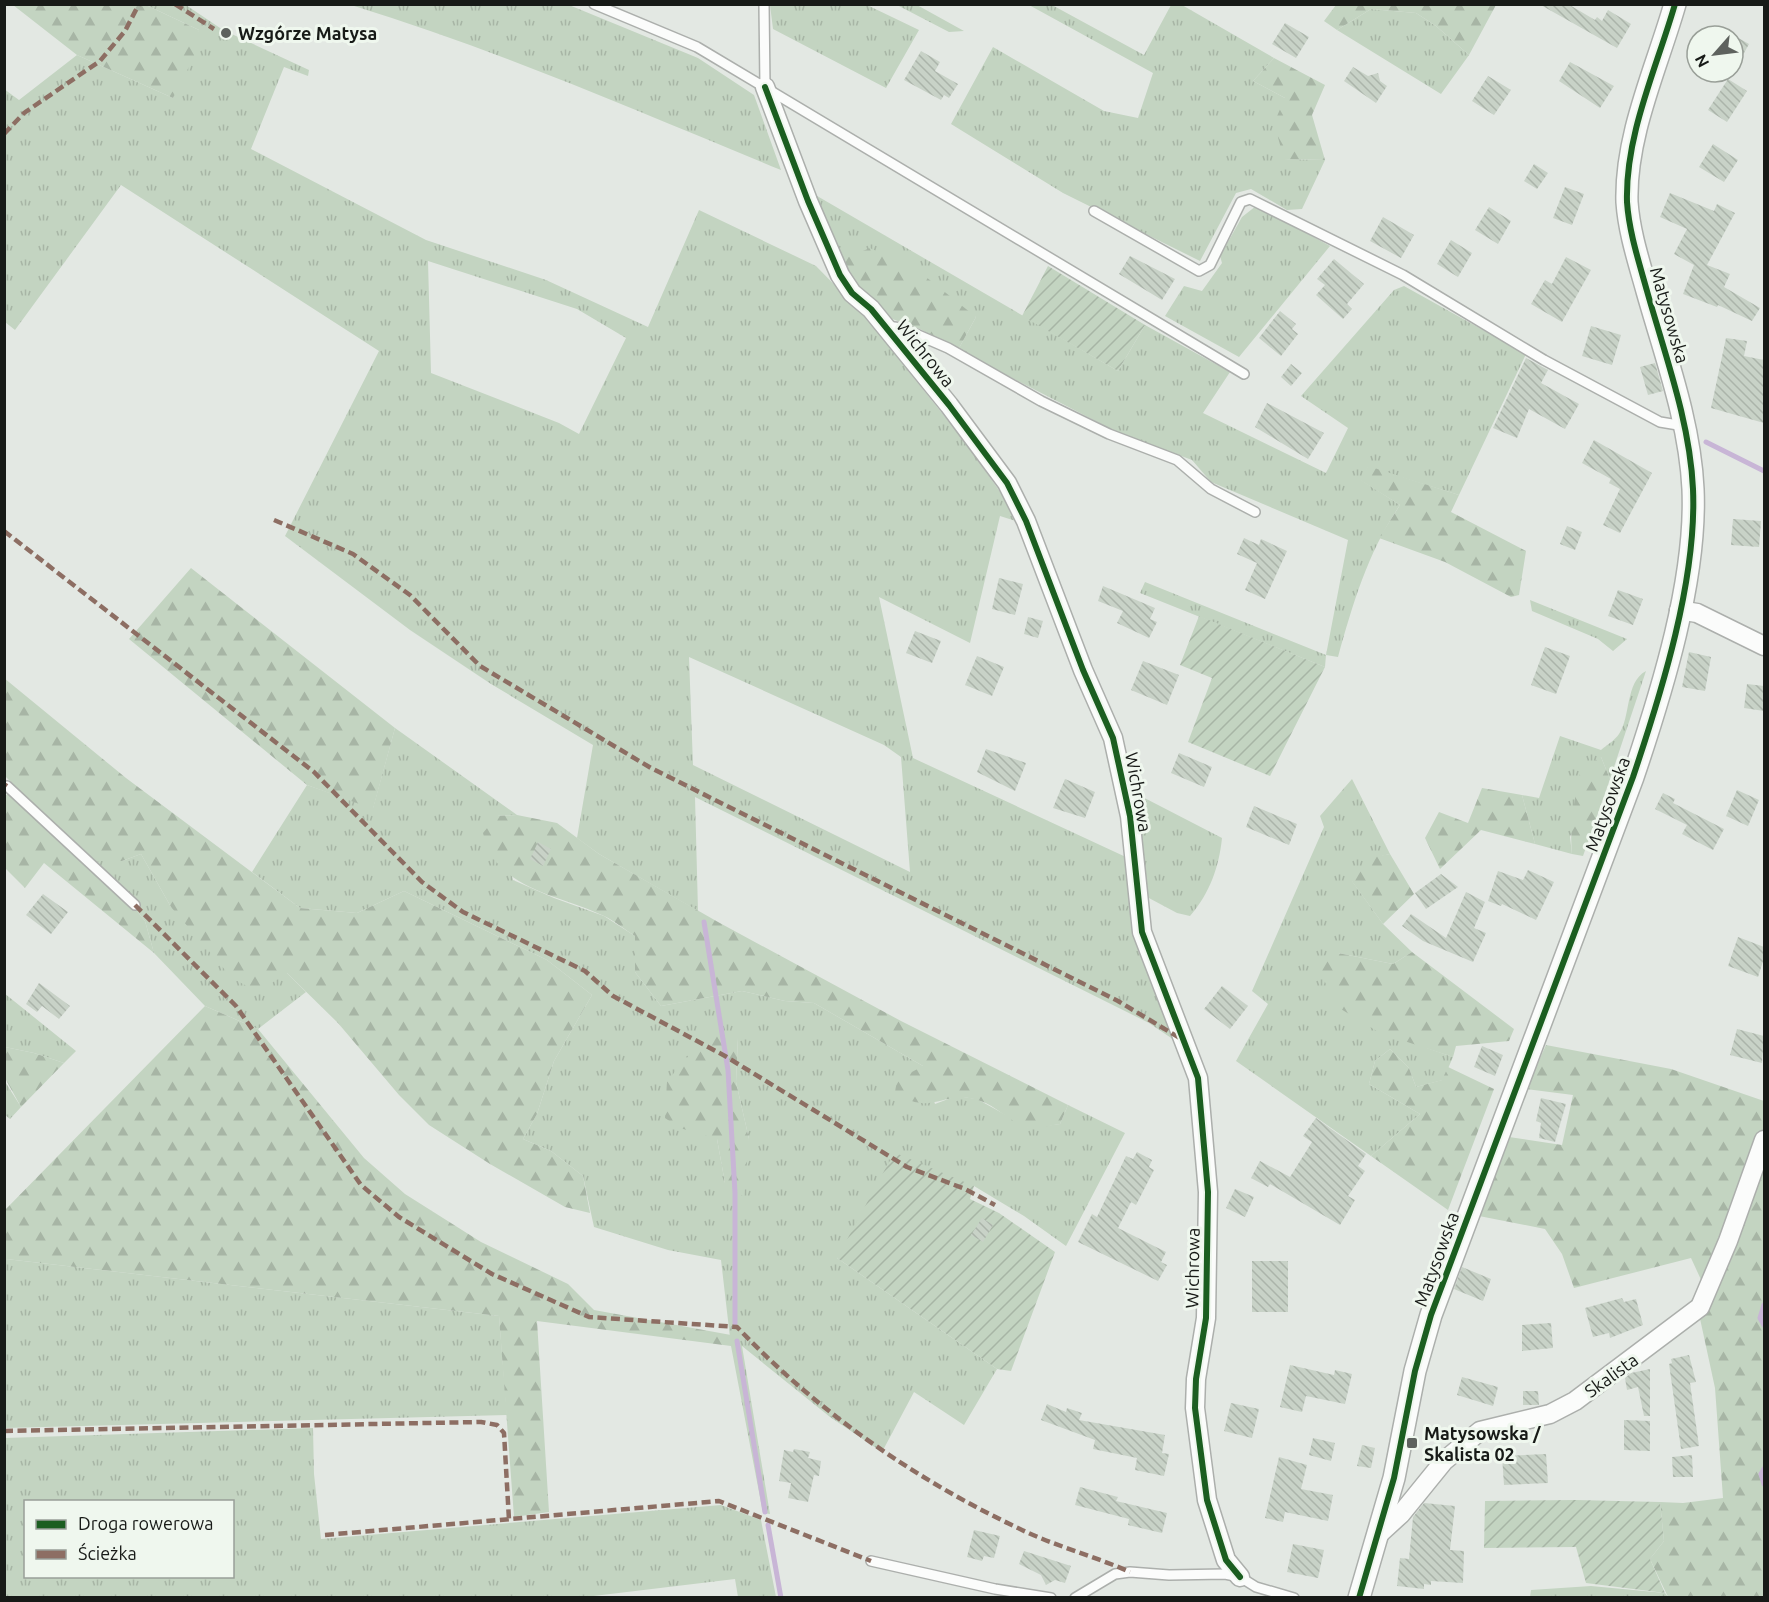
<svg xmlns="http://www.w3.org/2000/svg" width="1769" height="1602" font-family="Ubuntu,sans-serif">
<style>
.grass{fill:url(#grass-tufts);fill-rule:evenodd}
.forest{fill:url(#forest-firs)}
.garden{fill:url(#garden-furrows)}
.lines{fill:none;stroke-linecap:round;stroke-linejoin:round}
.stream{stroke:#c8b5d6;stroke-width:5}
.building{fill:url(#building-back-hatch)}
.service-casing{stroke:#acafac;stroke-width:12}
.minor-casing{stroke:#acafac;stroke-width:21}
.tertiary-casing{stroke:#acafac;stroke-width:24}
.service{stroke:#fbfcfb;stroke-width:9}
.minor{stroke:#fbfcfb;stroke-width:18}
.tertiary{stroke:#fbfcfb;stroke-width:21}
.quiet{stroke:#8d6e63;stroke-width:4.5;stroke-dasharray:9 4.5;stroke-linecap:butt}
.cycleway-casing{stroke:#eff7ee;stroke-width:10}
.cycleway{stroke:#1b5e20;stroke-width:6}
.poi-dot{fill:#5e625e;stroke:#eff7ee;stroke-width:2}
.labels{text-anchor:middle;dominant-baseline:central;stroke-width:6;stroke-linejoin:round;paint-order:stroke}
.poi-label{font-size:18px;font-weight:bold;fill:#171a17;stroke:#eff7ee;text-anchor:start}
.street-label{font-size:18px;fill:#171a17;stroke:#eff7ee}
</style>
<defs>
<pattern id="grass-tufts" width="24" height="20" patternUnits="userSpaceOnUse" patternTransform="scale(1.5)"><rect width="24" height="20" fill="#c3d4c1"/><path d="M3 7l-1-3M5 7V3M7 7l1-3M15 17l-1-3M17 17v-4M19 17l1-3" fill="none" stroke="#a7b5a5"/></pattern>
<pattern id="forest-firs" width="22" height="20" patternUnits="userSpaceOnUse" patternTransform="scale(1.5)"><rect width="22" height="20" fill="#c3d4c1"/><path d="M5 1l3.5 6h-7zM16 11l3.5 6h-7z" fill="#a7b5a5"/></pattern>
<pattern id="garden-furrows" width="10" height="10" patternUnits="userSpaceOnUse" patternTransform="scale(1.5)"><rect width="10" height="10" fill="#c3d4c1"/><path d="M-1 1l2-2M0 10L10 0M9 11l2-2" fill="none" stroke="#a7b5a5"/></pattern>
<pattern id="building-back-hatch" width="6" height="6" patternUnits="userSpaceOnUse" patternTransform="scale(1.5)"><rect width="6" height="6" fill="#c8d2c7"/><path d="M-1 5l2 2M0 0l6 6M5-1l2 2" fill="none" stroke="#abb4aa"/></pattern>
</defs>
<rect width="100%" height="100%" fill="#e3e8e3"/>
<path class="grass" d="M146 5H186L223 30 309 70 308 76 284 67 251 149 426 240 546 280 648 327 699 210 816 266 863 314 965 442 1022 523 1000 516 970 643 879 597 913 758 1128 858 1131 927 1162 1010 1180 1044 1149 1023 695 797 698 911 599 854 577 838 593 745 491 684 410 630 285 536 379 351 121 185 15 330 5 322 4 89 19 100 77 55 173 98 199 30ZM428 261 577 309 626 338 579 434 559 423 431 373ZM689 657 884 745 901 757 910 872 693 765Z
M351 5H569L698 58 754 95 781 170C639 112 498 50 351 5Z
M770 5H867L919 30 886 88 773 29Z
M897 5H917L964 31 949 32Z
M1029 5H1052L1144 55 1171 5H1182L1274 58 1253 81 1285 98 1284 159 1325 160 1302 209 1287 210 1251 189 1236 193 1200 261 1063 193 951 124 993 47 1104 111 1138 118 1153 73Z
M1371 9 1416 13 1436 26 1469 55 1441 94 1337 30Z
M812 193 1118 371 1145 325 1230 372 1203 413 1326 473 1348 428 1301 396 1394 290 1404 286 1526 354 1459 495 1368 467 1361 480 1400 505C1368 552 1353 603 1338 657L1326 655 1325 667 1140 593 1145 582 1326 655 1348 540 1211 482 1192 460 1117 432 958 350 976 317 841 260Z
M1256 206 1330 246 1239 357 1165 316 1184 286 1202 291 1222 263 1220 256 1242 217Z
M1530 600 1627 639 1613 651 1598 639 1532 611Z
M1646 671 1610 779 1601 757 1570 837 1572 854 1535 844 1522 795 1539 798 1560 736 1601 750C1607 745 1615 740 1619 734 1631 717 1625 682 1646 671Z
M395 728 517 815 497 816 513 880 554 898 604 916 635 936V972L661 1006 742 991 785 1001 814 1003 923 1066 935 1104 956 1096 977 1099 1029 1128 1060 1124 1068 1105 1125 1133 1066 1246 1024 1216 974 1186 837 1258 997 1369 964 1425 914 1392 882 1452 830 1417 742 1346 770 1514 763 1513 731 1346 721 1260 668 1250 594 1227 583 1176 551 1151 523 1139 537 1114 554 1061 592 995 547 960 404 891 357 913 300 908 252 872 307 785 373 808ZM738 1037 736 1082 749 1139 725 1183 717 1139Z
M1352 779 1390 854 1373 858 1352 881 1383 924 1412 952 1393 964 1338 953 1427 1048 1453 1057 1443 1080 1416 1087 1409 1068 1390 1049 1375 1061 1369 1084 1420 1114 1371 1156 1236 1061 1268 1004 1252 991 1324 827 1320 816Z
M1129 790 1222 838C1219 867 1210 893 1190 916L1177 913 1147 897Z
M141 854 171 907 287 973 306 992 258 1029 205 1006 154 953 145 921 96 860 122 861Z
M4 993 76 1051 64 1063 34 1053 5 1047Z
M4 1080 21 1107 10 1119 5 1115Z
M6 1259 499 1316 507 1415 5 1428Z
M313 1428 314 1474 321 1539 721 1505 761 1520 776 1597H738L735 1579 577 1598 5 1597V1438ZM26 1502H232V1576H26Z
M1591 1586 1665 1593 1668 1597H1530L1531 1590Z"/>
<path class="forest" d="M13 5H146L199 30 197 51 173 98 77 55Z
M1336 5V4L1496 5 1469 55 1436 26 1416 13 1371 9 1337 30 1324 21Z
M1274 58 1325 85 1312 115 1325 160 1284 159 1274 123 1285 98 1253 81Z
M870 248 921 273 976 317 958 350 922 330 887 317 857 286 841 260Z
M1368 466 1459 495 1451 512 1526 551 1519 595 1511 597 1445 562 1379 538 1400 505 1360 480Z
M191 568 395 728 373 809 307 785 129 639Z
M4 678 126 778 300 908 357 913 404 891 547 960 592 995 554 1061 537 1114 523 1139 551 1151 583 1176 590 1213 565 1207 490 1164 429 1125 399 1095 338 1023 287 973 258 992 232 978 171 907 141 854 122 861H97L145 921 154 953 44 863 25 888 5 868V796L16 787 5 776Z
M1601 757 1610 779 1583 856 1572 854C1569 825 1575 797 1581 769Z
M1482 788 1522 795 1535 844 1481 830 1440 869 1425 838 1439 812 1468 823Z
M517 815 557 823 599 854 718 922 901 1021 1068 1105 1060 1124C1051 1125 1037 1130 1028 1128 1009 1122 994 1103 974 1099 941 1091 930 1117 895 1092L897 1080 923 1066 814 1003 785 1001 742 991 661 1006 635 972V936C625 930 615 921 604 916 561 895 495 890 483 833L497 816Z
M1390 854 1414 894 1383 924 1351 880 1373 857Z
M1412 952 1514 1029 1509 1041 1456 1046 1453 1057 1380 1033 1336 1006 1314 958 1338 953 1393 964Z
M205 1006 258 1029 364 1158 405 1194 481 1242 568 1284 594 1310 731 1335V1346L537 1321 549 1512 514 1517 499 1316 6 1259 5 1210Z
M710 1031 738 1037 736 1082 749 1139 744 1197 725 1183 717 1139 680 1128 665 1118 667 1081Z
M1546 1045 1671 1069 1764 1101V1597H1668L1650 1559 1664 1541 1660 1502 1683 1503 1723 1498 1715 1388 1699 1314 1688 1305 1703 1284 1691 1258 1574 1288 1562 1254 1545 1229 1479 1216 1509 1137 1562 1145 1573 1095 1526 1089Z
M5 1047 34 1053 64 1063 21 1107 5 1078Z
M1390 1049 1409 1068 1416 1087 1442 1080 1448 1067 1494 1089 1448 1210 1371 1156 1420 1114 1369 1084 1375 1061Z"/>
<path class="garden" d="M1048 266 1145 325 1118 371 1022 316Z
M1199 616 1325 667 1270 776 1188 742 1212 678 1180 665Z
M898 1154 974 1186 970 1199 999 1213 1055 1252 1011 1371 997 1369 837 1258 889 1162Z
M1576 1500 1660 1502 1664 1541 1650 1559 1665 1593 1586 1583 1576 1547 1484 1548 1485 1501Z"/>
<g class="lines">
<path class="stream" d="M1706 442 1764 471
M704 922 728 1070 735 1193V1323
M1764 1305 1760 1318 1764 1325
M737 1341 765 1512
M1764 1469 1761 1474 1764 1484
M768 1525 781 1598"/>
</g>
<path class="building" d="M1539 4H1568L1595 20 1597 17 1602 21 1608 10 1631 24 1617 48Z
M1285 23 1309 37 1296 58 1272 44Z
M1733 35 1749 44 1733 73Z
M921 51 940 62 935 71 958 84 949 98 944 95 941 100 904 80Z
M1570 62 1614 86 1600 108 1559 81Z
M1353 67 1368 76 1378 73 1380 81 1387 86 1376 103 1344 81Z
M1488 76 1511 90 1494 115 1472 101Z
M1728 79 1747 91 1727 122 1708 110Z
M1713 144 1738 160 1724 182 1699 167Z
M1534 164 1548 173 1537 189 1524 181Z
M1565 187 1584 194 1572 225 1553 218Z
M1670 193 1714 211 1717 204 1735 213 1707 265 1730 274 1724 287 1760 308 1752 321 1718 305 1717 307 1683 294 1694 265 1674 254 1687 229 1660 217Z
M1489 207 1511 221 1498 244 1475 230Z
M1383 217 1414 235 1401 258 1370 241Z
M1451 240 1472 253 1458 277 1437 264Z
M1130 256 1175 279 1162 300 1119 274Z
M1566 257 1591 270 1562 322 1531 304 1545 280 1552 284Z
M1334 259 1364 284 1347 304 1352 309 1343 319 1316 295 1325 285 1317 279Z
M1280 311 1296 324 1292 329 1298 334 1281 356 1259 338Z
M1591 326 1621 335 1612 365 1582 356Z
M1726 338 1747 341 1744 356 1764 360V423L1711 408Z
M1526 358 1548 370 1541 383 1579 404 1565 429 1529 409 1517 438 1493 428Z
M1655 363 1663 391 1648 395 1640 367Z
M1291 364 1302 373 1291 386 1281 377Z
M1267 403 1324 433 1308 459 1255 427Z
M1594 440 1652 473 1620 533 1603 525 1620 489 1609 483 1611 479 1582 463Z
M1733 519 1761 521 1759 547 1731 545Z
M1567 526 1582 532 1575 550 1560 544Z
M1244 538 1259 545 1261 539 1287 551 1265 599 1245 590 1257 563 1237 554Z
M999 578 1023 584 1015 615 992 609Z
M1103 586 1155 608 1150 619 1157 622 1149 638 1117 623 1123 611 1098 601Z
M1618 590 1643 599 1633 625 1608 616Z
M1028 617 1043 621 1038 638 1024 634Z
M915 631 941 641 932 663 906 653Z
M1545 647 1570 656 1556 694 1531 685Z
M1689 652 1711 657 1705 691 1682 687Z
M977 656 1004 667 992 696 965 685Z
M1143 661 1179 675 1167 705 1131 690Z
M1747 684 1764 686V711L1744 708Z
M986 749 1026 763 1015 791 977 772Z
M1179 753 1212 767 1204 787 1171 773Z
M1065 779 1095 792 1085 818 1053 808Z
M1737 790 1759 800 1748 826 1726 816Z
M1663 793 1675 799 1673 803 1724 829 1713 850 1682 834 1687 825 1655 809Z
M1254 806 1297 824 1289 845 1246 827Z
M538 842 551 849 543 866 530 859Z
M1528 870 1554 882 1536 920 1502 904 1501 906 1488 901 1498 871 1523 880Z
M1441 874 1458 887 1426 909 1415 893Z
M1466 892 1485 902 1474 928 1486 933 1473 962 1423 941 1402 926 1411 914 1446 938Z
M43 894 68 912 51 934 26 915Z
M1738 937 1764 947V958L1758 977 1728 966Z
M39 983 70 1006 59 1019 42 1006 37 1012 26 1004Z
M1222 986 1248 1006 1230 1029 1204 1009Z
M1737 1029 1764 1036 1762 1063 1730 1055Z
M1482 1046 1503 1055 1495 1076 1474 1067Z
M1541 1098 1566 1104 1555 1142 1539 1138 1541 1123 1536 1121Z
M1316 1118 1366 1154 1358 1166 1365 1171 1348 1196 1355 1200 1340 1225 1270 1184 1268 1187 1251 1178 1260 1161 1290 1177 1312 1142 1303 1136Z
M1137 1152 1152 1160 1149 1167 1154 1170 1136 1205 1131 1202 1118 1228 1166 1252 1161 1262 1167 1265 1158 1281 1078 1242 1092 1214 1097 1217 1126 1156 1133 1159Z
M1235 1189 1254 1197 1245 1217 1226 1208Z
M982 1218 993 1225 983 1242 971 1235Z
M1252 1261H1288V1312H1252Z
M1462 1267 1491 1279 1483 1301 1454 1289Z
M1622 1298 1624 1302 1636 1299 1643 1325 1610 1338 1609 1333 1593 1337 1585 1308Z
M1551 1323 1553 1348 1522 1351V1325Z
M1689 1355 1696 1382 1690 1383 1699 1446 1681 1449 1669 1364 1672 1363 1671 1359Z
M1290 1365 1334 1375 1335 1370 1352 1374 1345 1404 1306 1396 1302 1412 1280 1407Z
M1650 1369V1416H1644L1638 1387 1627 1390 1625 1378 1631 1373Z
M1462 1377 1498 1387 1493 1406 1457 1395Z
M1523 1391H1538L1539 1405H1523Z
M1231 1403 1259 1409 1252 1438 1224 1431Z
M1047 1404 1066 1412 1067 1408 1082 1413 1079 1420 1165 1435 1162 1453 1169 1454 1164 1476 1135 1470 1137 1458 1093 1449 1095 1440 1041 1420Z
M1624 1420 1650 1421V1451L1624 1450Z
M1313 1438 1335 1443 1331 1461 1309 1455Z
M1362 1445 1375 1448 1371 1468 1357 1466Z
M794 1449 810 1452 808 1458 821 1461 819 1476 814 1475 808 1502 788 1498 791 1483 779 1481 784 1450 793 1452Z
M1546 1454 1548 1483 1504 1485 1502 1456Z
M1692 1455 1693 1477H1673L1672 1457Z
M1279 1457 1307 1465 1301 1489 1333 1495 1328 1521 1285 1512 1283 1522 1265 1518Z
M1080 1487 1118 1497 1116 1501 1167 1513 1162 1533 1128 1525 1129 1519 1075 1505Z
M1424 1503 1455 1506 1450 1550 1464 1551 1463 1583 1431 1581V1585L1424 1584V1589L1397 1586 1400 1558 1409 1559 1413 1517Z
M974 1530 1000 1536 994 1558 984 1556 982 1561 967 1557Z
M1293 1544 1324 1550 1318 1578 1287 1572Z
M1024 1551 1071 1566 1065 1583 1055 1580 1046 1585 1041 1575 1019 1564Z"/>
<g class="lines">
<g class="service-casing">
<path id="service" d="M594 4 697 47 1244 374
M764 4 765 87
M1094 211 1199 271 1210 265 1241 202 1250 199 1403 275 1544 360 1660 422 1684 426
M886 326 902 328 948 348 1041 401 1109 434 1177 460 1211 489 1255 512
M4 787 7 786 135 905
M871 1561 995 1589 1051 1598
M1075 1598 1115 1574 1130 1572 1169 1575 1225 1574 1240 1577 1256 1587 1294 1598"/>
</g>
<g class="minor-casing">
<path id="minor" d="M765 87 808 201 840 275 852 293 871 309 949 405 1007 483 1026 521 1083 670 1113 738 1130 816 1142 932 1198 1078 1208 1192 1206 1318 1196 1379 1195 1408 1207 1500 1226 1560 1240 1577
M1679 610 1697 613 1764 646
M1378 1535 1401 1514 1444 1461 1480 1431 1550 1414 1575 1401 1700 1307 1728 1241 1764 1140"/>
</g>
<g class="tertiary-casing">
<path id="tertiary" d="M1359 1598 1394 1478 1415 1371 1431 1315 1633 777C1662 691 1697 579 1693 489 1690 422 1665 355 1647 291 1639 262 1629 232 1627 202 1625 135 1657 67 1675 4"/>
</g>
<use href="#service" class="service"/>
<use href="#minor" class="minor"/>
<use href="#tertiary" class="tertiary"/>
<path class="quiet" d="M175 4 214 29
M4 134 24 113 100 61 125 31 139 4
M274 520 353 554 410 595 480 666 651 768 1118 1001 1183 1040
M4 531 314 772 422 882 463 912 585 971 613 996 725 1056 907 1167 965 1189 995 1205
M4 784 7 786
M135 905 236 1006 361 1185 399 1217 492 1274 589 1317 737 1327C818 1412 914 1479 1020 1529 1055 1546 1094 1556 1130 1572
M4 1431 481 1422 497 1425 504 1433 509 1520
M325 1535 719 1501 871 1561"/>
<g class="cycleway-casing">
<path id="cycleway" d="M765 87 808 201 840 275 852 293 871 309 949 405 1007 483 1026 521 1083 670 1113 738 1130 816 1142 932 1198 1078 1208 1192 1206 1318 1196 1379 1195 1408 1207 1500 1226 1560 1240 1577
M1359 1598 1394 1478 1415 1371 1431 1315 1633 777C1662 691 1697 579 1693 489 1690 422 1665 355 1647 291 1639 262 1629 232 1627 202 1625 135 1657 67 1675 4"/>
</g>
<use href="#cycleway" class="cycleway"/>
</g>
<g class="poi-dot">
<circle cx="226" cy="33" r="6"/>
<rect x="1406" y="1437" width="12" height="12" rx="3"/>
</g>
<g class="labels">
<g class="poi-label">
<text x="238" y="33">Wzgórze Matysa</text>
<text x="1424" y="1433">Matysowska /<tspan x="1424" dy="21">Skalista 02</tspan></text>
</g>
<g class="street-label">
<text transform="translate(1670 315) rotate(74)">Matysowska</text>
<text transform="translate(926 353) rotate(51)">Wichrowa</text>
<text transform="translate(1139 792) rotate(80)">Wichrowa</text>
<text transform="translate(1607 804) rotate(-70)">Matysowska</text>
<text transform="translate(1436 1259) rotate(-70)">Matysowska</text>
<text transform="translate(1192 1268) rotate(-89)">Wichrowa</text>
<text transform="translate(1611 1375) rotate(-36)">Skalista</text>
</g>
</g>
<rect width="1769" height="1602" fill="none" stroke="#171a17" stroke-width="12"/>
<rect x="24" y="1500" width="210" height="78" fill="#eff7ee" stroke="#999f98" stroke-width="1.5"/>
<rect x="36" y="1520" width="30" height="9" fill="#1b5e20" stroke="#999f98" stroke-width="1.5"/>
<text x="78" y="1530" font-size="18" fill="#171a17">Droga rowerowa</text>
<rect x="36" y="1550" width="30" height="9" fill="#8d6e63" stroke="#999f98" stroke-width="1.5"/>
<text x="78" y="1560" font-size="18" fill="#171a17">Ścieżka</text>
<g transform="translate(1715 54) rotate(242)"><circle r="28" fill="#eff7ee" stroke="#999f98" stroke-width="1.5"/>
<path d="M0-4.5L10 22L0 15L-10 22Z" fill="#5e625e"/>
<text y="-9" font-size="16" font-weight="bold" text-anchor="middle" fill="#171a17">N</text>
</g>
</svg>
